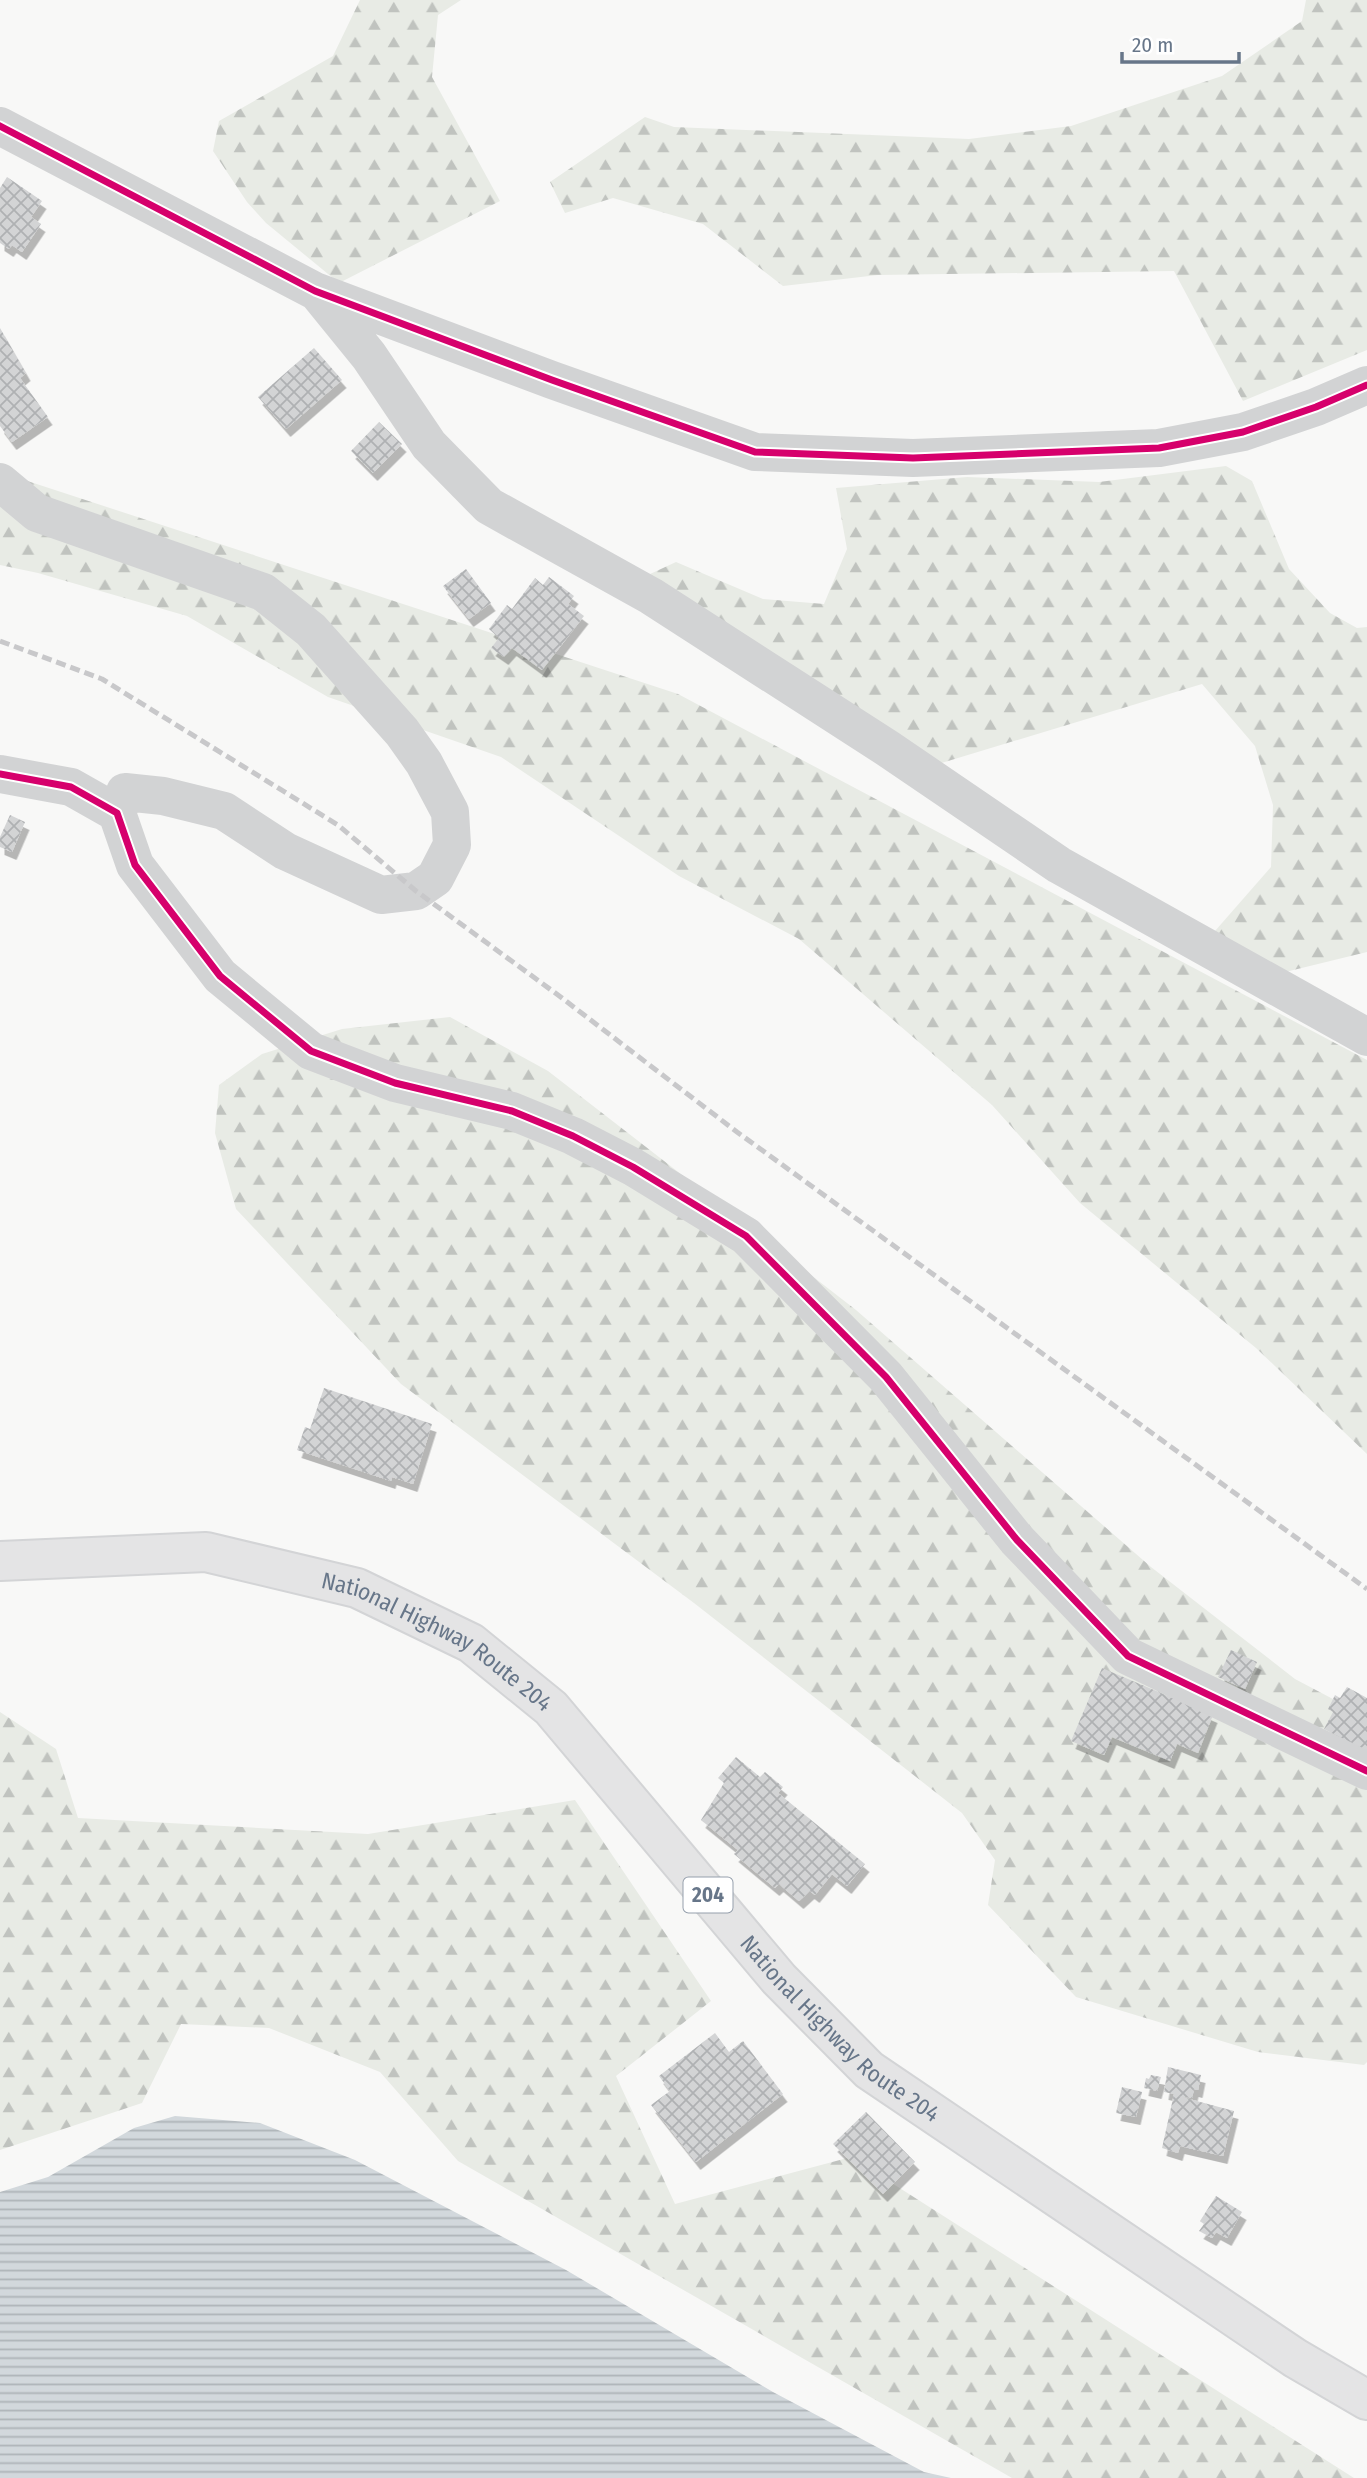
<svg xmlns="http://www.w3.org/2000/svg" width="1367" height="2478" font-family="'Fira Sans Condensed',sans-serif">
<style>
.forest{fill:url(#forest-firs)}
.water{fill:url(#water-rules)}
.building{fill:url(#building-cross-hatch);filter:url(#shadow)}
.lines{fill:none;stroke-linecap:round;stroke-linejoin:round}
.trunk-casing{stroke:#d3d4d6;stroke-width:42}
.minor{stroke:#d2d3d4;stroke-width:38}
.trunk{stroke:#e4e4e5;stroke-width:38}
.rail{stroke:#c8c8ca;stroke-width:5;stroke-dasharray:10 5;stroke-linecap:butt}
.cycleway-casing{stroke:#fff;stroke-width:11}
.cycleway{stroke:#d6006c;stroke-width:7}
.labels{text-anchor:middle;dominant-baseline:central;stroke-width:7;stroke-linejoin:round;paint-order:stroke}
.shield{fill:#fff;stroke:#959fac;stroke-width:2}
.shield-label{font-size:21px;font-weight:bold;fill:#677689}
.street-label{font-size:23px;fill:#677689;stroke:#fff}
</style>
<defs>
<pattern id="forest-firs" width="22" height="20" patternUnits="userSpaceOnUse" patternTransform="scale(1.75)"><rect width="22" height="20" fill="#e8ebe5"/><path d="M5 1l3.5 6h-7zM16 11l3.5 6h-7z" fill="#c0c3bf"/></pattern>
<pattern id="water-rules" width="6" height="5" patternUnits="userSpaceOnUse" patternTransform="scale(1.75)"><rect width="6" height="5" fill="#d2d8dc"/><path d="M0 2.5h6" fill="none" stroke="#aeb4b8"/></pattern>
<pattern id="building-cross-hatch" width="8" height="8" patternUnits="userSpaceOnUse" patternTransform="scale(1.75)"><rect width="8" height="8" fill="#d3d4d5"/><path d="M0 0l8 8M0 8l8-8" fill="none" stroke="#afb1b3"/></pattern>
<filter id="shadow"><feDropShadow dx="4.5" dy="8" stdDeviation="0" flood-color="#0004"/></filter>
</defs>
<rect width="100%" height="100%" fill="#f8f8f7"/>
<path class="forest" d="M360 0H461L438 15 432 77 500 201 339 283 266 223 247 202 213 151 219 121 333 56Z
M1306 0H1367V350L1243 401 1174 271 878 275 783 286 703 224 613 198 565 213 550 182 645 117 674 127 969 139 1071 126 1222 76 1302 21Z
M1226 466 1252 481 1289 569 1330 613 1357 628 1367 627V952L1236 984 1208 939 1271 867 1273 805 1255 746 1202 684 902 775 622 587 676 562 763 599 824 604 847 549 836 488 967 477 1099 482Z
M0 472 678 694 1367 1060V1454L1256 1348 1080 1203 992 1105 799 939 679 876 501 757 328 697 187 616 38 573 0 565Z
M450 1017 548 1071 856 1310 1151 1567 1295 1679 1367 1717V2062L1364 2065 1258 2052 1076 1997 988 1905 995 1860 962 1813 694 1603 401 1384 236 1209 215 1133 219 1085 262 1054 342 1029Z
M0 1712 56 1749 78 1818 368 1834 575 1800 711 2001 616 2076 675 2204 851 2157 1354 2478H1012L458 2161 380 2072 269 2028 181 2024 142 2103 0 2150Z"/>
<path class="water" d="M175 2116 260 2123 355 2160 566 2270 773 2392 924 2472 951 2478H0V2192L48 2177 134 2128Z"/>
<path class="building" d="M7 177 42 201 31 217 41 224 22 252 12 245 9 249 0 243V188Z
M0 328 26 373 20 378 48 417 12 442 0 426Z
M314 348 342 380 286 429 258 397Z
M379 422 402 444 373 473 351 451Z
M466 569 491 603 469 619 443 586Z
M549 577 574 596 568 604 584 616 542 670 512 648 504 657 491 648 499 638 489 629 507 605 512 609 535 578 543 585Z
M10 815 25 822 12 852 0 847V837Z
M324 1388 432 1424 413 1484 392 1477 391 1481 297 1450 305 1427 310 1429Z
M1231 1650 1257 1662 1245 1689 1218 1677Z
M1102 1668 1213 1715 1198 1753 1177 1744 1170 1761 1112 1737 1104 1755 1071 1741Z
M1347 1687 1367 1698V1751L1324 1729 1333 1712 1328 1709 1335 1695 1340 1698Z
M736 1757 760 1777 765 1772 783 1787 778 1793 865 1864 847 1886 832 1874 815 1895 810 1891 799 1901 779 1884 775 1888 734 1854 738 1850 701 1820 724 1783 718 1778Z
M715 2033 729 2052 743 2041 783 2094 696 2162 651 2105 670 2091 659 2076Z
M1168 2067 1201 2075 1198 2090 1194 2089 1192 2098 1178 2096 1234 2111 1223 2156 1180 2146 1178 2153 1162 2148 1174 2094 1164 2092Z
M1151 2075 1161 2077 1157 2091 1144 2088 1146 2078 1149 2079Z
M1122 2087 1142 2092 1136 2117 1116 2113Z
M866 2112 915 2162 883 2194 833 2144Z
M1216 2196 1242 2212 1227 2238 1216 2232 1212 2238 1199 2231 1204 2224 1200 2221Z"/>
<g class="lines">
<g class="trunk-casing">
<g id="trunk">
<path id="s1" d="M0 1561 206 1552 357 1588 471 1643 551 1708 779 1979 869 2070 1295 2358 1367 2400"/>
</g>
</g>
<path class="minor" d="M0 126 315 291 552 380 755 452 913 458 1159 448 1243 432 1316 407 1367 385
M317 292 369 356 429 445 489 506 651 596 887 748 1059 865 1367 1037
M0 482 37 513 263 592 311 630 402 732 424 763 450 812 452 845 435 878 416 891 381 895 285 851 224 811 163 796 125 792 117 813
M0 774 71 787 117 813 135 865 220 976 311 1051 395 1083 512 1111 573 1136 633 1167 746 1236 886 1377 1017 1540 1128 1656 1367 1771"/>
<use href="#trunk" class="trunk"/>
<path class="rail" d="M0 641 102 679 338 825 416 891 558 995 737 1132 1367 1589"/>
<g class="cycleway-casing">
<path id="cycleway" d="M0 126 315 291 552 380 755 452 913 458 1159 448 1243 432 1316 407 1367 385
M0 774 71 787 117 813 135 865 220 976 311 1051 395 1083 512 1111 573 1136 633 1167 746 1236 886 1377 1017 1540 1128 1656 1367 1771"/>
</g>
<use href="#cycleway" class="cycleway"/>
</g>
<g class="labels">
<rect class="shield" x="683.5" y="1877.5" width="49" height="35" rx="5"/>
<g class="shield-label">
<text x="708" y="1895">204</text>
</g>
<g class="street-label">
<text stroke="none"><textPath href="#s1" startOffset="457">National Highway Route 204</textPath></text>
<text stroke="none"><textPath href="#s1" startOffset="1024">National Highway Route 204</textPath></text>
</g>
</g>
<path d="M1122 52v10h117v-10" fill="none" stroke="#677689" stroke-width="3.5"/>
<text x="1132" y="52" font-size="21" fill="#677689" stroke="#ffffff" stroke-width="5" paint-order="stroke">20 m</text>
</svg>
